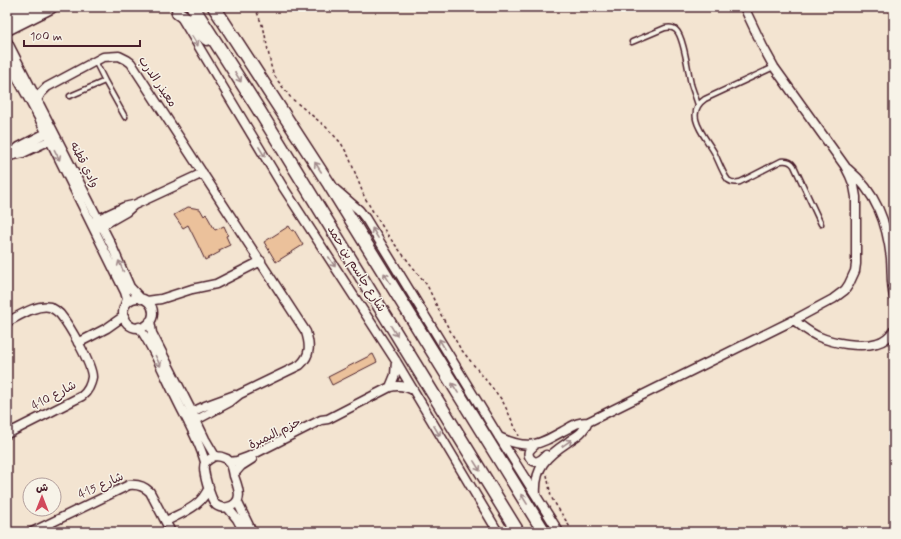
<svg xmlns="http://www.w3.org/2000/svg" width="901" height="539" font-family="Mynerve,'Playpen Sans Arabic',sans-serif">
<style>
.building{fill:#ebc19b;stroke:#4a1f2b}
.lines{fill:none;stroke-linecap:round;stroke-linejoin:round}
.lane-casing{stroke:#4a1f2b;stroke-width:7}
.street-casing{stroke:#4a1f2b;stroke-width:11}
.secondary-casing{stroke:#4a1f2b;stroke-width:15}
.path{stroke:#4a1f2b;stroke-width:1.5;stroke-dasharray:3 3;stroke-linecap:butt}
.lane{stroke:#f7f3e8;stroke-width:4}
.street{stroke:#f7f3e8;stroke-width:8}
.secondary{stroke:#f7f3e8;stroke-width:12}
.oneway{stroke:#a0898a}
.labels{text-anchor:middle;dominant-baseline:central;stroke-width:3;stroke-linejoin:round;paint-order:stroke}
.street-label{font-size:12px;fill:#4a1f2b;stroke:#f7f3e8}
</style>
<rect width="100%" height="100%" fill="#f3e4d1"/>
<filter id="ink" filterUnits="userSpaceOnUse"><feTurbulence type="fractalNoise" baseFrequency=".025" numOctaves="2"/><feDisplacementMap in="SourceGraphic" scale="8" xChannelSelector="R" yChannelSelector="G"/><feConvolveMatrix kernelMatrix="1 2 1 2 8 2 1 2 1" color-interpolation-filters="sRGB"/></filter>
<g filter="url(#ink)">
<path class="building" d="M188 207 200 209 204 216 206 214 215 230 224 226 228 235 226 236 230 245 219 250 220 252 205 260 198 245 188 225 183 228 174 215Z
M289 226 292 231 294 230 303 245 276 262 264 242Z
M373 354 377 362 332 385 328 377Z"/>
<g class="lines">
<g class="lane-casing">
<path id="lane" d="M632 42 665 28C669 27 673 27 676 30 684 37 688 72 691 84 693 91 696 98 698 105
M95 61 105 81 125 117
M774 67 705 99C683 114 705 136 714 152 718 160 723 174 728 180 732 183 736 183 740 182L781 161C787 160 791 161 794 166L821 224
M70 96 105 81"/>
</g>
<g class="street-casing">
<path id="street" d="M175 7 283 187 396 361 498 532
M7 41 111 244 130 287 141 299
M7 59 38 116 125 292 127 299 125 305
M37 100 41 93 47 87 103 57 119 56 127 60 131 63 306 332C310 345 311 355 300 365L240 394 230 402 189 424
M9 156 23 153 55 138
M7 157 19 147 50 131
M848 169C876 192 887 223 891 258 892 271 891 284 894 297
M336 190 359 210 366 219 499 437 559 532
M94 221 124 207 133 205
M98 228 126 212 134 205 203 173
M123 313a15 15 0 1 1 30 0a15 15 0 1 1-30 0Z
M147 301 161 299 192 289 216 284 261 261
M794 320C801 326 809 332 817 336 833 343 860 348 877 343 885 341 890 336 894 330
M150 321 152 333 192 412 205 439 215 456
M7 322C19 316 36 304 50 307 54 309 57 311 60 314 69 325 92 364 92 377 91 385 88 391 82 396L7 434
M139 327C154 349 164 374 176 398 186 419 199 440 205 462
M78 343 107 328 124 316
M390 387 395 375 396 361
M188 414 205 406 235 395
M499 437C529 451 538 445 565 430 574 425 577 422 588 422L794 320 833 299 845 290 849 284 855 271 856 264V197L854 186 850 176 845 166 774 67 763 47 744 7
M536 444C534 446 531 448 529 451 527 457 533 463 538 461 542 460 544 457 546 455
M215 456C219 456 223 457 227 459 232 463 233 470 234 476 238 487 245 503 228 507 224 508 220 508 216 505 211 500 201 469 205 463 207 460 211 458 215 456Z
M229 462 237 461 248 457 321 420 328 419 390 387C398 385 406 386 413 390
M234 474 241 466 252 459
M536 495C534 467 547 456 568 442 573 438 580 435 583 430 585 428 587 425 588 422
M237 501 252 532
M228 508 237 519 244 532
M166 521C183 512 201 507 209 487
M32 532 129 485C138 484 144 486 150 492L171 532"/>
</g>
<g class="secondary-casing">
<path id="secondary" d="M193 7 257 107 518 532
M214 7 329 184 544 532
M178 13 187 19 207 39
M7 17 25 7
M7 29 51 7"/>
</g>
<path class="path" d="M255 7 264 30 271 66 273 73 278 81 291 98 326 127 341 143 349 157 364 196 372 210 389 237 427 285 440 313 460 348 502 400 508 412 519 436
M547 475 548 480 551 497 573 532"/>
<use href="#lane" class="lane"/>
<use href="#street" class="street"/>
<use href="#secondary" class="secondary"/>
</g>
<defs><path id="oneway-shaft" d="M-6 0H5M1.5-3L5.5 0L1.5 3" fill="none" stroke-width="1.6" stroke-linecap="round" stroke-linejoin="round"/></defs>
<g class="oneway">
<use href="#oneway-shaft" transform="translate(195 41) rotate(59)"/>
<use href="#oneway-shaft" transform="translate(238 77) rotate(58)"/>
<use href="#oneway-shaft" transform="translate(262 152) rotate(59)"/>
<use href="#oneway-shaft" transform="translate(57 155) rotate(63)"/>
<use href="#oneway-shaft" transform="translate(318 167) rotate(-123)"/>
<use href="#oneway-shaft" transform="translate(375 233) rotate(-121)"/>
<use href="#oneway-shaft" transform="translate(332 262) rotate(57)"/>
<use href="#oneway-shaft" transform="translate(121 266) rotate(-114)"/>
<use href="#oneway-shaft" transform="translate(387 278) rotate(-122)"/>
<use href="#oneway-shaft" transform="translate(394 331) rotate(58)"/>
<use href="#oneway-shaft" transform="translate(442 344) rotate(-121)"/>
<use href="#oneway-shaft" transform="translate(158 361) rotate(64)"/>
<use href="#oneway-shaft" transform="translate(455 388) rotate(-122)"/>
<use href="#oneway-shaft" transform="translate(437 431) rotate(59)"/>
<use href="#oneway-shaft" transform="translate(567 443) rotate(-35)"/>
<use href="#oneway-shaft" transform="translate(477 466) rotate(58)"/>
<use href="#oneway-shaft" transform="translate(524 499) rotate(-122)"/>
</g>
</g>
<g class="labels">
<g class="street-label">
<text transform="translate(157 82) rotate(56)">معيذر الدرب</text>
<text transform="translate(84 165) rotate(63)">وادي قطنه</text>
<text transform="translate(356 269) rotate(58)">شارع جاسم بن حمد</text>
<text transform="translate(54 396) rotate(-28)">شارع 410</text>
<text transform="translate(275 434) rotate(-26)">حزم البمبرة</text>
<text transform="translate(101 486) rotate(-24)">شارع 415</text>
</g>
</g>
<rect width="901" height="539" fill="none" stroke="#f7f3e8" stroke-width="24"/>
<rect x="12" y="12" width="877" height="515" fill="none" stroke="#4a1f2b" stroke-width="1.5" filter="url(#ink)"/>
<g transform="translate(42 497)"><circle r="19" fill="#f7f3e8" stroke="#b29e9c"/>
<path d="M0-3L7 15L0 10L-7 15Z" fill="#d1495b"/>
<text y="-6" font-size="11" font-weight="bold" text-anchor="middle" fill="#4a1f2b">ش</text>
</g>
<path d="M24 40v6h116v-6" fill="none" stroke="#4a1f2b" stroke-width="2"/>
<text x="30" y="40" font-size="12" fill="#4a1f2b" stroke="#f7f3e8" stroke-width="3" paint-order="stroke">100 m</text>
</svg>
